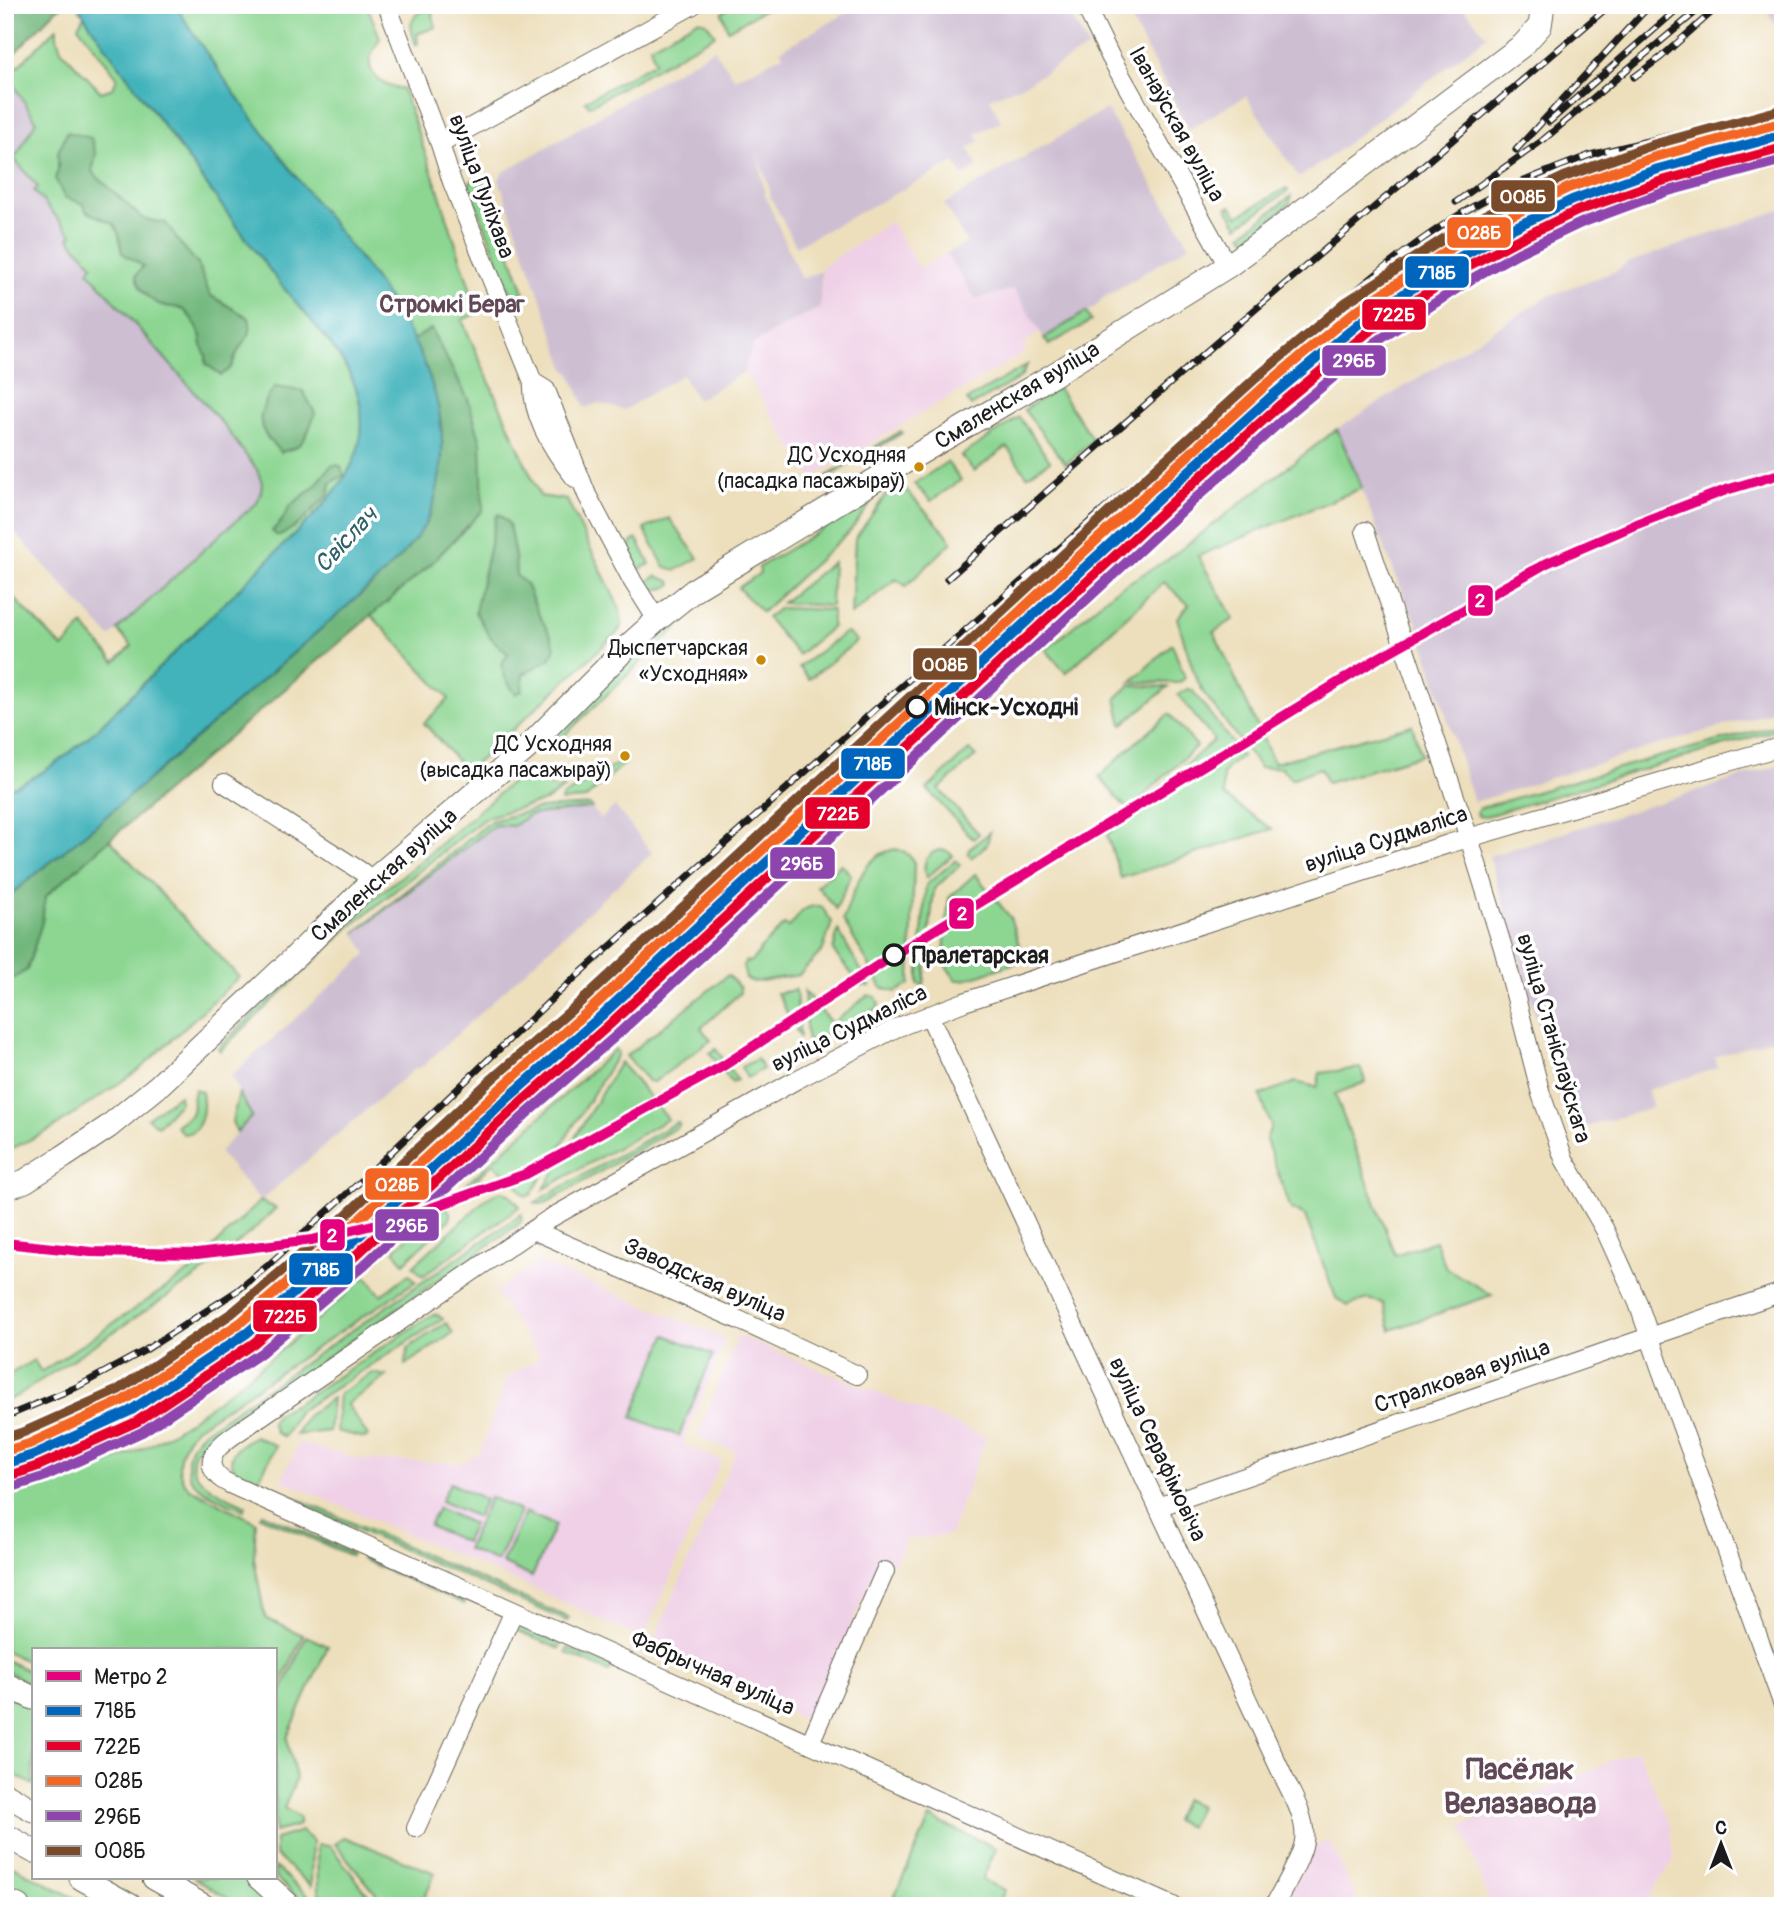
<svg xmlns="http://www.w3.org/2000/svg" width="1788" height="1911" font-family="Pangolin,sans-serif">
<style>
.built{fill:#efd0e6}
.industrial{fill:#cdbed2}
.green{fill:#8cd692;stroke:#547957;stroke-width:2}
.forest{fill:#71b77c;stroke:#466a4c;stroke-width:2}
.water{fill:#43b3bb;stroke:#30686c;stroke-width:2}
.lines{fill:none;stroke-linecap:round;stroke-linejoin:round}
.minor-casing{stroke:#656054;stroke-width:20}
.major-casing{stroke:#656054;stroke-width:25}
.minor{stroke:#fff;stroke-width:18}
.major{stroke:#fff;stroke-width:23}
.rail-casing{stroke:#1c1c1c;stroke-width:7}
.rail{stroke:#fff;stroke-width:4.5;stroke-dasharray:13;stroke-linecap:butt}
.rail-1-casing{stroke:#fff;stroke-width:16}
.rail-2-casing{stroke:#fff;stroke-width:16}
.rail-3-casing{stroke:#fff;stroke-width:16}
.rail-4-casing{stroke:#fff;stroke-width:16}
.rail-5-casing{stroke:#fff;stroke-width:16}
.rail-1{stroke:#0065bd;stroke-width:10}
.rail-2{stroke:#e4002b;stroke-width:10}
.rail-3{stroke:#f26522;stroke-width:10}
.rail-4{stroke:#8e44ad;stroke-width:10}
.rail-5{stroke:#7a4b2a;stroke-width:10}
.metro-1-casing{stroke:#fff;stroke-width:16}
.metro-1{stroke:#e5007d;stroke-width:10}
.bus-dot{fill:#cb8a06;stroke:#fff;stroke-width:2.5}
.stop-dot{fill:#fff;stroke:#1c1c1c;stroke-width:3.5}
.labels{text-anchor:middle;dominant-baseline:central;stroke-width:7;stroke-linejoin:round;paint-order:stroke}
.bus-label{font-size:21px;fill:#1c1c1c;stroke:#fff;text-anchor:end}
.street-label{font-size:23px;fill:#1c1c1c;stroke:#fff}
.stop-label{font-size:23px;font-weight:bold;fill:#1c1c1c;stroke:#fff;text-anchor:start}
.neighbourhood-label{font-size:24px;font-weight:bold;fill:#614856;stroke:#fff}
.water-label{font-size:24px;font-style:italic;fill:#2e6064;stroke:#fff}
.district-label{font-size:30px;font-weight:bold;fill:#614856;stroke:#fff}
.line-badge{stroke:#fff;stroke-width:2.5}
.badge-label{font-size:19px;text-anchor:middle;font-weight:bold;fill:#fff}
</style>
<rect width="100%" height="100%" fill="#fff"/>
<filter id="ink" filterUnits="userSpaceOnUse"><feTurbulence type="fractalNoise" baseFrequency=".0143" numOctaves="2"/><feDisplacementMap in="SourceGraphic" scale="14" xChannelSelector="R" yChannelSelector="G"/><feConvolveMatrix kernelMatrix="1 2 1 2 8 2 1 2 1" color-interpolation-filters="sRGB"/></filter>
<filter id="wash" filterUnits="userSpaceOnUse"><feTurbulence type="fractalNoise" baseFrequency=".00686" numOctaves="4" result="noise"/><feDisplacementMap in="SourceGraphic" scale="28" xChannelSelector="R" yChannelSelector="G"/><feGaussianBlur stdDeviation="1.57" result="paint"/><feColorMatrix in="noise" values="0 0 0 0 0 0 0 0 0 0 0 0 0 0 0 0 0 1.4 0 .05"/><feComposite in="paint" operator="in"/></filter>
<g filter="url(#wash)">
<rect width="100%" height="100%" fill="#eddfbc"/>
<path class="built" d="M891 221 919 268 946 254 976 298 1014 289 1041 332 1025 342 1026 348 1022 354 812 478 744 372 753 344 793 321 820 308 822 267Z
M539 1262 726 1339 682 1444 721 1460 643 1639 537 1590 281 1480 299 1443 365 1460 463 1463 480 1452 507 1378 540 1357 495 1292Z
M738 1336 986 1437 950 1535 907 1539 895 1564 880 1558 810 1722 649 1651 736 1452 697 1436Z
M1637 1750 1671 1825 1674 1860 1651 1893 1650 1906H1491L1462 1826Z
M1329 1839 1360 1906H1283L1307 1859 1317 1845Z"/>
<path class="industrial" d="M861 5H1065L1089 47 1027 83 990 98 1001 121 976 134 980 141 968 148 978 167 963 176 955 162 796 246 770 196 769 187 758 156 765 195 801 279 821 271 820 308 793 321 753 344 744 372 697 400 682 375 624 410 598 403 585 408 571 374 566 370 499 180 502 173 714 49 735 79 783 55 780 50Z
M1123 5H1461L1487 36 1327 159 1299 178 1246 96 1189 129Z
M1766 5H1783V35L1770 17Z
M8 76 37 121 17 155 13 158 38 187 34 192 73 235 70 239 94 266 88 271 221 422 257 470 262 482 261 493 257 503 223 532 110 637 5 522V78Z
M1106 109 1190 245 1103 298 1094 308 1044 338 1014 289 976 299 946 254 967 243 944 204Z
M1783 209V709L1654 746 1474 802 1417 623 1406 601 1337 429 1548 296 1616 271 1627 263Z
M1783 764V1035L1715 1057 1718 1068 1647 1090 1653 1107 1570 1132 1489 856Z
M615 806 652 853 423 1066 413 1070 260 1201 219 1152 253 1116 231 1076 367 954 355 933 495 825 513 826 529 815 592 808 601 819Z"/>
<path class="green" d="M175 5H367L380 38C377 44 371 53 370 60 367 76 388 89 402 88L438 189 478 313 462 320 540 496 567 500 620 609 622 625 618 632 467 772 424 723 449 699 370 614 360 595 427 371C396 301 352 249 305 189 259 129 215 69 175 5Z
M730 5H772L728 30 722 13Z
M430 6 436 27 417 34 418 43 416 45C408 24 408 17 430 6Z
M84 16C149 105 212 195 279 282 304 315 350 358 359 399 370 447 348 479 316 513L96 730C67 756 43 776 5 790V589L63 648 83 625 115 662 132 646 117 630 223 532 257 503 261 492 262 483 257 470 221 422 88 271 93 265 69 238 72 235 34 191 38 187 13 158 17 155 36 121 8 76 57 28V37L61 50 101 92 113 88 117 77 78 26Z
M698 20 706 22 715 35 589 106 585 101 655 62 650 46Z
M478 178H481L486 184 524 292 512 297 469 185 470 182Z
M1286 188 1288 191 1238 226 1227 208 1231 206 1238 216Z
M1291 196 1290 203 1246 239 1242 234Z
M1086 312 1091 321 1049 345 1044 338Z
M1027 365 1021 377 971 406 967 400Z
M1058 388 1093 440 1066 464 1024 410Z
M1019 417 1050 461 1027 476 1007 447 974 471 961 456Z
M1337 429 1362 488 1198 556 1234 619 1214 632 1274 763 1412 725 1421 755 1327 783 1320 768 1291 779 1281 767 1260 768 1203 692 1194 673 1177 618 1189 605 1164 582 1066 673 1046 650 1114 591 1167 560Z
M901 431 902 433 815 485 814 484Z
M947 462 961 480 931 501 914 484Z
M901 485 945 532 952 542 906 586 896 579 851 615 855 539 889 490Z
M876 497 849 532 762 612 738 588 760 573 759 567Z
M669 518 698 558 675 571 664 566 644 529Z
M637 539 650 564 638 570 629 549 633 541Z
M833 562 831 606 782 603Z
M656 576 670 581 672 584C664 590 653 592 645 583Z
M780 608 832 610V627L798 655 767 618Z
M684 613 686 619 550 749 548 739 680 614Z
M846 632 857 641 809 679 799 667Z
M1172 644 1185 678 1179 683 1131 682Z
M1130 685 1168 687 1122 725 1116 698Z
M1187 689 1192 690 1242 756C1223 769 1220 772 1224 796L1272 829 1121 878 1107 835 1214 740 1178 695Z
M1169 714 1197 746 1128 810 1099 777 1134 744Z
M1783 724V728L1483 817 1478 816 1477 812 1480 808 1639 762Z
M969 750 976 756 939 789 979 834 973 839 927 789Z
M624 760 626 762 585 799 561 801 562 797Z
M527 771 541 778 538 780 544 785 547 783 554 789 565 788 545 801 490 816 481 821 350 927 220 1051 218 1048 369 902 417 864 522 773Z
M590 805 592 808 529 815 513 826 495 825 355 933 491 821 541 808Z
M96 825 239 977 140 1069 52 1129 5 1152V899Z
M990 832 987 845 971 858 968 853 969 849Z
M896 849C905 852 910 854 914 863L910 984 896 992 882 988 843 920C854 892 862 854 896 849Z
M941 850 947 851 953 855 926 878C922 865 925 852 941 850Z
M956 860 960 865 934 889 924 985 918 984 926 885Z
M841 864 851 875 836 909 817 886Z
M975 874 1010 917 1024 960 964 980H956L943 962 949 898Z
M814 906H821L832 922 823 950 799 975 754 982 746 979 743 966 746 961 749 963 760 952 759 950 784 925 789 927C798 919 800 908 814 906Z
M838 930 870 986 861 985 833 951Z
M728 975 740 988V993L701 1028 711 1040 654 1082 648 1081 626 1056Z
M796 990 800 1038 777 993Z
M804 991 832 1024 868 995 876 997 879 1004 877 1009 809 1043 807 1041Z
M615 1049 618 1053 531 1195 526 1196C520 1192 520 1189 516 1183 510 1176 500 1170 493 1164L446 1207 450 1212V1219L404 1263 394 1250Z
M716 1049 737 1080 732 1083 710 1053Z
M757 1059 763 1069 747 1078 741 1067Z
M620 1062 668 1119 544 1189Z
M1360 1068 1366 1082 1335 1094 1395 1255 1435 1241 1446 1268 1492 1295 1391 1330 1383 1303 1368 1299 1348 1306 1336 1298 1305 1216 1291 1209 1266 1140 1271 1126 1260 1095 1295 1082 1317 1087 1320 1073Z
M195 1089 202 1092C205 1109 203 1133 183 1134L176 1126C180 1121 187 1119 191 1114 196 1105 189 1098 195 1089Z
M239 1093 252 1116 237 1132 232 1122Z
M179 1095 180 1102 158 1126 147 1118Z
M677 1122 679 1123V1126L546 1203 539 1204 534 1203Z
M500 1191 509 1194 520 1206 423 1276 413 1266 487 1198Z
M260 1201 276 1208 259 1225 201 1274 17 1396 5 1402V1377L34 1360 41 1372 213 1256 209 1251Z
M522 1214V1220L519 1224 199 1446C175 1478 225 1495 246 1506L244 1510C229 1503 200 1492 191 1479 188 1474 188 1468 188 1462 188 1449 193 1442 202 1433Z
M409 1274 416 1281 196 1428C184 1440 174 1461 182 1478 183 1482 187 1484 189 1488L256 1522 254 1559 265 1618 303 1635 278 1691 279 1698 306 1636 328 1646 287 1738 296 1779 284 1808 299 1817V1825L275 1832V1650H33V1664L5 1651V1490C49 1480 92 1470 133 1453 164 1440 192 1419 219 1399 270 1361 318 1319 366 1276L381 1295Z
M433 1314 438 1315 443 1319 298 1412 284 1437 276 1433 271 1422C275 1414 285 1407 294 1405Z
M446 1323 453 1333 405 1365 408 1348Z
M666 1335 713 1355 679 1436 632 1417Z
M372 1373 387 1376 347 1404 368 1436 364 1438 336 1431 339 1394Z
M332 1398 329 1431 295 1435 307 1416Z
M255 1436 276 1446 256 1485C244 1479 222 1465 236 1450 240 1444 249 1440 255 1436Z
M450 1483 485 1499 477 1517 441 1501Z
M266 1485 569 1618 567 1621 264 1489Z
M490 1497 520 1511 497 1562 467 1549Z
M438 1508 473 1524 465 1542 429 1526Z
M525 1512 555 1525 532 1577 502 1563Z
M262 1513 352 1553 351 1556 260 1516Z
M362 1557 465 1602 464 1604 361 1559Z
M515 1624 561 1644 559 1649 513 1629Z
M568 1648 612 1667 609 1672 566 1653Z
M5 1660 33 1673V1686L5 1670Z
M5 1694 33 1708V1785L5 1769Z
M1184 1799 1199 1806 1189 1827 1174 1820Z
M930 1818 996 1848 982 1880 1005 1890 998 1906H890Z
M301 1831 312 1841 311 1886 275 1855V1839Z
M344 1837 435 1873 421 1906H386L335 1844Z
M317 1845 330 1846 377 1906H333L318 1892Z
M5 1862 90 1906H45L5 1887Z
M275 1867 319 1906H307L275 1877Z
M194 1878H251L279 1906H241Z"/>
<path class="forest" d="M5 5H66L57 9 5 63Z
M67 132 91 138 96 154 92 172 143 219 166 223 179 242 198 264 210 295 249 318C254 338 244 338 237 353 231 366 235 366 221 375L206 364V355C201 348 202 342 200 334 197 326 191 317 185 311 177 305 167 308 159 304 147 299 137 286 136 275L143 266 122 253 119 235 114 224 86 211 84 204 64 197 55 178 58 171V152Z
M431 329 468 399 481 443 483 510 430 565 109 840 45 897 42 922 27 970 5 983V899L96 825 377 580 404 553 424 526 442 443 441 424 433 389 413 340Z
M275 387 303 391 315 413C307 435 306 447 281 452 256 430 254 414 275 387Z
M337 465 341 467 344 475 331 483 328 495 300 523 282 535H276L272 531 281 522 290 506 315 486 331 466Z
M499 514 509 524 515 556 516 575 526 584 538 613 551 636 555 648 550 659 523 674 522 691 515 694 505 677 501 665 508 654 491 638 475 612 496 517Z"/>
<path class="water" d="M77 5H175C216 70 261 131 308 192 367 270 454 361 441 467 438 488 434 510 423 528 410 548 394 564 377 580L96 825 5 899V790C43 776 67 756 96 730L316 513C347 480 370 446 359 399 349 355 305 316 278 281 240 232 204 181 167 130 137 89 105 48 77 5Z"/>
</g>
<g filter="url(#ink)">
<g class="lines">
<g class="minor-casing">
<path id="minor" d="M387 5 440 144 452 182 533 382 546 390 587 495 633 582 657 620
M1085 5 1110 56 1228 266
M440 144 693 5
M533 382C531 416 554 452 575 478
M1365 531 1469 838 1503 948 1541 1094 1564 1159 1605 1230 1638 1303 1660 1367 1783 1705
M224 783 362 872 372 881
M929 1015 1284 1778C1293 1796 1307 1820 1304 1841 1302 1858 1283 1889 1274 1906
M533 1230 739 1320 857 1375
M1158 1507 1634 1342 1783 1292
M810 1743 885 1571
M416 1828 514 1611
M1173 1906 232 1485C228 1483 221 1480 218 1476 197 1455 233 1436 247 1426L549 1219 796 1080 896 1028 964 1002 1448 844 1783 746"/>
</g>
<g class="major-casing">
<path id="major" d="M5 1189 25 1181 63 1157 108 1127 157 1087 295 957 372 881 527 748 628 646 657 620 697 588 913 457 1055 374 1228 266 1273 233 1523 45 1540 26 1543 5
M5 1684 33 1698
M5 1794 33 1810
M5 1835 33 1851
M81 1878 131 1906
M154 1878 204 1906
M259 1878 290 1906
M5 1900 18 1906"/>
</g>
<use href="#minor" class="minor"/>
<use href="#major" class="major"/>
<g class="rail-casing">
<path id="rail" d="M1634 77 1660 58 1720 5
M1549 122 1682 5
M1516 150 1650 5
M1730 157 1783 145
M1456 202 1543 140 1704 5
M947 579 1216 343 1610 5
M5 1417 77 1387 144 1351 237 1291 266 1267 361 1181 558 993 898 689 1312 328C1360 286 1412 243 1467 210 1505 187 1548 171 1590 155L1783 108"/>
</g>
<use href="#rail" class="rail"/>
<g class="rail-1-casing">
<path id="rail-1" d="M5 1464 33 1455 130 1411 247 1333 346 1248 509 1097 601 1016 1179 480 1273 395 1361 322 1460 257 1507 231 1572 200 1658 169 1783 135"/>
</g>
<g class="rail-2-casing">
<path id="rail-2" d="M9 1476 38 1466 136 1422 254 1343 354 1257 517 1106 609 1025 1187 489 1281 404 1368 332 1466 267 1513 242 1577 211 1662 181 1783 148"/>
</g>
<g class="rail-3-casing">
<path id="rail-3" d="M5 1451 29 1444 124 1400 240 1323 338 1239 501 1088 593 1007 1171 471 1265 386 1353 313 1454 246 1502 220 1568 188 1655 157 1780 123"/>
</g>
<g class="rail-4-casing">
<path id="rail-4" d="M12 1487 43 1477 142 1432 261 1353 363 1266 525 1115 618 1034 1196 498 1289 414 1376 342 1473 278 1518 253 1581 223 1665 192 1783 160"/>
</g>
<g class="rail-5-casing">
<path id="rail-5" d="M5 1438 24 1432 118 1390 232 1313 330 1230 492 1079 585 998 1163 462 1257 377 1345 303 1448 236 1496 209 1564 177 1652 145 1777 111"/>
</g>
<use href="#rail-1" class="rail-1"/>
<use href="#rail-2" class="rail-2"/>
<use href="#rail-3" class="rail-3"/>
<use href="#rail-4" class="rail-4"/>
<use href="#rail-5" class="rail-5"/>
<g class="metro-1-casing">
<path id="metro-1" d="M5 1243 91 1252 197 1254 312 1240 409 1216 526 1174 723 1066 894 955 1380 657 1547 563 1637 524 1726 490 1783 473"/>
</g>
<use href="#metro-1" class="metro-1"/>
</g>
</g>
<g class="bus-dot">
<circle cx="919" cy="467" r="6"/>
<circle cx="761" cy="660" r="6"/>
<circle cx="625" cy="756" r="6"/>
</g>
<g class="stop-dot">
<circle cx="917" cy="707" r="10"/>
<circle cx="894" cy="955" r="10"/>
</g>
<g class="labels">
<g class="bus-label">
<text x="906" y="455">ДС Усходняя<tspan x="906" dy="26">(пасадка пасажыраў)</tspan></text>
<text x="748" y="648">Дыспетчарская<tspan x="748" dy="26">«Усходняя»</tspan></text>
<text x="612" y="744">ДС Усходняя<tspan x="612" dy="26">(высадка пасажыраў)</tspan></text>
</g>
<g class="street-label">
<text transform="translate(1177 124) rotate(61)">Іванаўская вуліца</text>
<text transform="translate(482 186) rotate(70)">вуліца Пуліхава</text>
<text transform="translate(1017 395) rotate(-31)">Смаленская вуліца</text>
<text transform="translate(1386 839) rotate(-18)">вуліца Судмаліса</text>
<text transform="translate(384 875) rotate(-42)">Смаленская вуліца</text>
<text transform="translate(849 1028) rotate(-26)">вуліца Судмаліса</text>
<text transform="translate(1554 1038) rotate(74)">вуліца Станіслаўскага</text>
<text transform="translate(705 1280) rotate(24)">Заводская вуліца</text>
<text transform="translate(1462 1376) rotate(-19)">Стралковая вуліца</text>
<text transform="translate(1158 1449) rotate(65)">вуліца Серафімовіча</text>
<text transform="translate(713 1673) rotate(24)">Фабрычная вуліца</text>
</g>
<g class="stop-label">
<text x="934" y="707">Мінск-Усходні</text>
<text x="912" y="955">Пралетарская</text>
</g>
<g class="neighbourhood-label">
<text x="452" y="304">Стромкі Бераг</text>
</g>
<g class="water-label">
<text transform="translate(346 540) rotate(-47)">Свіслач</text>
</g>
<g class="district-label">
<text x="1520" y="1769">Пасёлак<tspan x="1520" dy="34">Велазавода</tspan></text>
</g>
</g>
<g class="line-badge">
<rect x="1490" y="179" width="66" height="34" rx="7" fill="#7a4b2a"/>
<rect x="1446" y="216" width="66" height="33" rx="7" fill="#f26522"/>
<rect x="1404" y="255" width="66" height="34" rx="7" fill="#0065bd"/>
<rect x="1361" y="298" width="66" height="33" rx="7" fill="#e4002b"/>
<rect x="1321" y="344" width="66" height="33" rx="7" fill="#8e44ad"/>
<rect x="1467" y="584" width="27" height="33" rx="7" fill="#e5007d"/>
<rect x="912" y="647" width="66" height="34" rx="7" fill="#7a4b2a"/>
<rect x="840" y="747" width="66" height="33" rx="7" fill="#0065bd"/>
<rect x="804" y="796" width="67" height="34" rx="7" fill="#e4002b"/>
<rect x="769" y="846" width="67" height="34" rx="7" fill="#8e44ad"/>
<rect x="948" y="897" width="27" height="33" rx="7" fill="#e5007d"/>
<rect x="364" y="1167" width="66" height="34" rx="7" fill="#f26522"/>
<rect x="374" y="1208" width="66" height="34" rx="7" fill="#8e44ad"/>
<rect x="319" y="1218" width="27" height="34" rx="7" fill="#e5007d"/>
<rect x="288" y="1252" width="66" height="34" rx="7" fill="#0065bd"/>
<rect x="252" y="1299" width="66" height="34" rx="7" fill="#e4002b"/>
</g>
<g class="badge-label">
<text x="1523" y="203">008Б</text>
<text x="1479" y="239">028Б</text>
<text x="1437" y="279">718Б</text>
<text x="1394" y="321">722Б</text>
<text x="1354" y="367">296Б</text>
<text x="1480" y="607">2</text>
<text x="945" y="671">008Б</text>
<text x="873" y="770">718Б</text>
<text x="838" y="820">722Б</text>
<text x="802" y="870">296Б</text>
<text x="962" y="920">2</text>
<text x="397" y="1191">028Б</text>
<text x="407" y="1232">296Б</text>
<text x="332" y="1242">2</text>
<text x="321" y="1276">718Б</text>
<text x="285" y="1323">722Б</text>
</g>
<rect width="1788" height="1911" fill="none" stroke="#fff" stroke-width="28"/>
<rect x="32" y="1648" width="245" height="231" fill="#ffffff" stroke="#a4a4a4" stroke-width="2"/>
<rect x="46" y="1671" width="35" height="10" fill="#e5007d" stroke="#a4a4a4" stroke-width="2"/>
<text x="94" y="1684" font-size="21" fill="#1c1c1c">Метро 2</text>
<rect x="46" y="1706" width="35" height="10" fill="#0065bd" stroke="#a4a4a4" stroke-width="2"/>
<text x="94" y="1718" font-size="21" fill="#1c1c1c">718Б</text>
<rect x="46" y="1741" width="35" height="10" fill="#e4002b" stroke="#a4a4a4" stroke-width="2"/>
<text x="94" y="1754" font-size="21" fill="#1c1c1c">722Б</text>
<rect x="46" y="1776" width="35" height="10" fill="#f26522" stroke="#a4a4a4" stroke-width="2"/>
<text x="94" y="1788" font-size="21" fill="#1c1c1c">028Б</text>
<rect x="46" y="1811" width="35" height="10" fill="#8e44ad" stroke="#a4a4a4" stroke-width="2"/>
<text x="94" y="1824" font-size="21" fill="#1c1c1c">296Б</text>
<rect x="46" y="1846" width="35" height="10" fill="#7a4b2a" stroke="#a4a4a4" stroke-width="2"/>
<text x="94" y="1858" font-size="21" fill="#1c1c1c">008Б</text>
<g transform="translate(1721 1844)" stroke="#ffffff" stroke-width="5" paint-order="stroke">
<path d="M0-5L12 26L0 18L-12 26Z" fill="#1c1c1c"/>
<text y="-10" font-size="19" font-weight="bold" text-anchor="middle" fill="#1c1c1c">С</text>
</g>
</svg>
